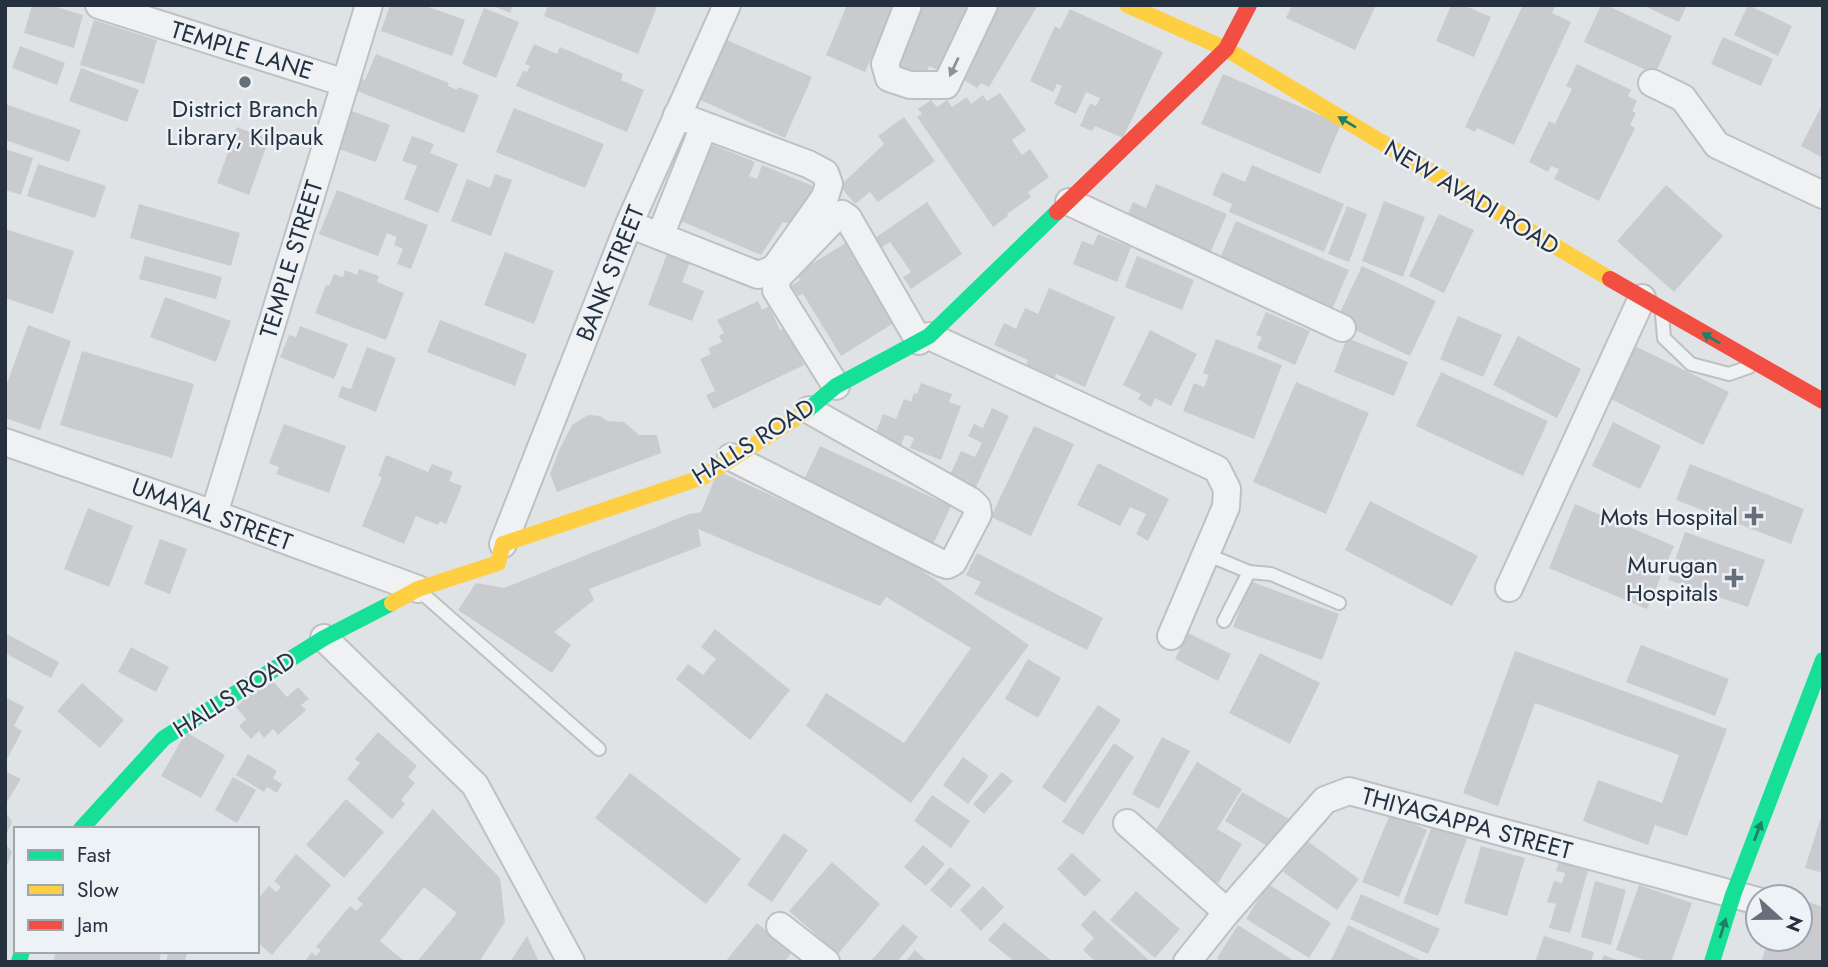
<svg xmlns="http://www.w3.org/2000/svg" width="1828" height="967" font-family="Jost,sans-serif">
<style>
.building{fill:#c9cbce}
.lines{fill:none;stroke-linecap:round;stroke-linejoin:round}
.lane-casing{stroke:#bec1c4;stroke-width:16}
.street-casing{stroke:#bec1c4;stroke-width:30}
.lane{stroke:#f0f1f3;stroke-width:12}
.street{stroke:#f0f1f3;stroke-width:26}
.fast{stroke:#16e098;stroke-width:16}
.slow{stroke:#ffcf43;stroke-width:16}
.jam{stroke:#f24e42;stroke-width:16}
.oneway{fill:#8b919a}
.oneway2{fill:#1f8068}
.poi-dot{fill:#676f7a;stroke:#edf2f6;stroke-width:2.5}
.labels{text-anchor:middle;dominant-baseline:central;stroke-width:5;stroke-linejoin:round;paint-order:stroke}
.street-label{font-size:24px;fill:#263140;stroke:#edf2f6}
.poi-label{font-size:24px;fill:#263140;stroke:#edf2f6;text-anchor:end}
</style>
<rect width="100%" height="100%" fill="#e0e3e6"/>
<path class="building" d="M32 5H50L83 15 74 48 24 33Z
M390 5H423L465 20 452 56 381 31Z
M491 5H513L510 13Z
M548 5H653L657 7 638 54 544 16Z
M847 5H894L865 72 826 55Z
M916 5H973L946 73 929 66 926 74 913 69 910 77 891 69Z
M998 5H1038L989 87 981 83 977 88 956 75Z
M1292 5H1376L1355 50 1286 18Z
M1451 5H1463L1491 17 1474 57 1436 41Z
M1523 5H1551L1555 7 1552 13 1571 22 1514 145 1477 128 1475 132 1465 127Z
M1601 5H1606L1672 36 1655 74 1584 42Z
M1642 5H1687L1679 22Z
M1748 5 1792 26 1778 56 1734 35Z
M484 8 519 22 496 78 462 64Z
M1070 9 1163 52 1123 138 1095 126 1092 131 1080 126 1090 103 1096 106 1100 98 1086 92 1076 114 1054 104 1062 86 1057 84 1053 92 1030 81 1055 26 1060 29Z
M94 20 157 40 144 84 80 65Z
M1723 37 1773 59 1761 86 1711 64Z
M722 38 812 77 785 138 696 98Z
M534 44 557 54 560 47 623 74 621 80 644 90 627 132 516 86 523 71 527 72 530 66 525 64Z
M20 46 65 63 57 85 12 68Z
M376 54 449 83 448 86 457 90 458 87 479 95 464 133 355 90 359 78 365 80Z
M1577 64 1631 90 1628 96 1637 101 1632 111 1636 113 1630 125 1635 128 1599 201 1554 179 1559 169 1551 166 1548 172 1529 162 1549 121 1555 124 1572 89 1566 86Z
M81 68 139 90 127 122 69 101Z
M1223 74 1341 124 1320 174 1201 124Z
M1000 93 1026 130 1012 140 1022 155 1030 149 1049 177 1028 192 1031 197 1007 214 1008 216 993 227 917 117 922 114 918 109 931 100 937 107 947 100 952 107 967 97 971 104 983 95 987 101Z
M1823 103V158L1801 146Z
M5 104 81 130 69 162 5 140Z
M514 108 604 144 585 188 496 152Z
M349 110 390 125 376 162 336 148Z
M904 117 935 161 878 202 870 192 855 204 840 186 884 144 878 136Z
M237 127 269 139 249 195 217 183Z
M412 136 434 144 430 153 458 164 438 213 404 199 417 166 402 161Z
M706 142 755 162 749 176 757 179 762 165 813 186 797 225 783 222 761 255 674 218Z
M5 149 33 158 21 195 5 190Z
M38 164 106 186 95 218 27 196Z
M1252 165 1344 204 1324 252 1229 212 1232 204 1212 195 1222 172 1245 182Z
M495 174 512 180 491 236 451 221 467 179 490 188Z
M1156 184 1227 214 1208 258 1124 223 1133 202 1146 208Z
M1666 185 1723 236 1674 292 1617 241Z
M337 190 428 225 411 269 397 264 403 249 394 245 397 237 387 233 378 256 319 234Z
M1384 201 1425 217 1403 277 1362 261Z
M927 202 962 254 911 289 903 277 911 272 890 242 882 247 875 238Z
M139 204 240 233 231 266 130 238Z
M1347 206 1367 214 1349 262 1328 254Z
M1439 214 1474 230 1444 293 1409 276Z
M1236 221 1349 270 1330 314 1217 265Z
M5 229 74 251 53 314 5 298Z
M1098 234 1131 247 1117 282 1073 264 1082 241 1093 245Z
M849 241 897 321 841 356 803 294 798 296 791 286 800 280 794 268 809 258 813 263Z
M505 252 554 271 534 324 484 305Z
M667 254 690 262 682 282 704 291 692 321 648 305Z
M145 256 222 277 216 299 139 279Z
M1137 256 1194 280 1182 310 1125 287Z
M1362 266 1436 301 1410 356 1336 321Z
M359 269 379 276 377 282 404 293 386 340 315 313 326 285 329 286 334 274 343 277 345 270 357 275Z
M1049 288 1115 317 1085 387 1056 374 1054 380 1025 367 1028 360 994 345 1004 323 1016 329 1025 308 1038 314Z
M165 297 231 321 216 362 150 337Z
M758 301 762 310 769 306 780 330 785 327 804 365 713 409 706 395 715 391 700 359 711 354 708 348 722 342 719 336 724 333 717 320Z
M1266 312 1310 331 1295 365 1257 348 1262 337 1256 335Z
M1458 316 1502 335 1483 377 1440 359Z
M440 320 527 354 515 386 427 352Z
M28 325 71 341 40 430 5 418V389Z
M300 326 348 344 334 379 280 357 289 335 296 337Z
M1150 330 1197 354 1171 406 1155 398 1151 407 1138 399 1141 394 1123 385Z
M1518 336 1581 369 1557 418 1493 385Z
M1347 338 1408 362 1394 396 1334 372Z
M1216 339 1282 365 1254 439 1183 411 1194 383 1204 387 1209 375 1203 373Z
M1635 346 1729 392 1703 445 1609 398Z
M367 347 396 358 376 412 338 397 342 386 351 389Z
M82 351 194 384 172 458 60 425Z
M1441 372 1548 421 1523 476 1416 426Z
M1296 382 1369 413 1326 514 1253 482Z
M921 383 952 394 949 402 961 406 941 460 910 448 914 438 905 435 901 445 875 435 883 414 896 419 904 399 911 402 914 393 917 394Z
M992 408 1009 416 976 487 950 475 961 451 975 457 982 443 968 436 974 424 983 428Z
M588 415 600 416 608 421 624 422 639 435H657L661 453 557 492 550 474 560 448 572 425Z
M1613 422 1661 446 1640 489 1592 466Z
M284 424 346 446 329 493 276 474 279 467 269 463Z
M1034 426 1074 444 1031 536 991 517Z
M820 446 951 506 930 551 799 490Z
M386 455 428 472 432 464 453 472 449 481 462 486 446 524 440 521 438 525 416 516 404 544 362 526 382 477 378 476Z
M1098 463 1169 499 1148 541 1136 534 1146 514 1130 507 1120 526 1077 505Z
M1690 464 1804 509 1791 544 1676 500Z
M718 471 894 551 1029 645 911 803 806 726 826 693 904 743 971 648 886 597 880 606 698 529 701 546 589 589 594 600 554 632 571 645 552 673 458 610 476 583 504 588 689 514 701 512Z
M1370 501 1478 556 1452 606 1345 550Z
M1575 504 1674 546 1647 609 1549 568Z
M88 508 133 526 109 587 64 569Z
M1685 532 1765 560 1748 607 1668 580Z
M160 539 187 549 170 594 144 584Z
M977 553 1103 618 1087 650 974 594 981 582 966 575Z
M1250 581 1339 614 1322 660 1233 627Z
M715 629 790 690 750 740 676 679 688 664 703 675 716 659 701 647Z
M5 633 59 662 51 678 5 653Z
M1188 633 1231 654 1218 681 1175 659Z
M1641 645 1729 679 1715 716 1626 682Z
M131 647 169 667 156 692 118 672Z
M1515 651 1727 729 1687 836 1655 825 1648 845 1583 821 1598 780 1662 803 1679 755 1535 703 1498 806 1463 793Z
M1260 653 1320 683 1290 744 1229 713Z
M1028 659 1061 678 1038 718 1005 699Z
M269 677 287 697 298 687 309 699 301 705 306 710 278 735 273 729 264 738 259 731 251 739 239 726 246 719 236 707Z
M82 683 124 720 100 748 57 711Z
M5 697 24 707 14 726 22 731 5 763Z
M1098 705 1121 720 1065 803 1042 787Z
M186 732 225 755 201 798 161 776Z
M378 732 417 766 408 777 415 783 401 800 405 804 392 819 347 779 360 763 355 759Z
M1162 737 1190 751 1159 809 1132 794Z
M1114 743 1134 757 1083 835 1062 822Z
M248 754 277 771 273 778 282 784 277 793 267 787 264 792 236 775Z
M963 757 989 776 968 804 943 785Z
M1197 762 1242 789 1217 829 1242 844 1217 885 1193 871 1197 865 1151 838Z
M5 771 21 779 5 805Z
M1002 772 1013 781 984 814 973 804Z
M630 773 741 859 706 904 595 818Z
M233 777 256 790 237 823 215 810Z
M1242 792 1289 819 1271 848 1225 821Z
M932 795 970 821 951 848 914 821Z
M346 799 384 832 344 878 306 845Z
M433 809 500 878 505 922 479 962H417L457 913 424 887 380 941 403 960 401 962H304L312 952 316 956 321 950 316 947 350 906 356 911 363 904 357 899Z
M5 811 12 822 5 837Z
M1823 811V873L1805 868Z
M1390 814 1427 830 1399 897 1362 882Z
M1432 826 1467 839 1438 916 1403 903Z
M784 833 808 850 772 902 747 885Z
M1306 840 1359 879 1337 910 1283 872Z
M5 843 12 852 6 869 5 868Z
M923 845 945 864 926 886 904 867Z
M1481 846 1525 858 1507 916 1464 903Z
M1072 853 1101 880 1085 897 1057 869Z
M296 854 331 885 272 955 257 942V900L269 886 276 892 281 887 274 881Z
M1561 856 1590 864 1570 933 1549 928 1556 904 1547 902 1554 881 1562 883 1565 873 1556 871Z
M832 862 880 904 838 954 789 911Z
M950 867 971 885 951 908 930 890Z
M1595 881 1626 890 1611 945 1581 937Z
M1268 884 1331 923 1309 958 1246 919Z
M1639 885 1692 903 1671 962H1650L1616 950Z
M983 886 1004 907 981 931 960 910Z
M1136 891 1180 929 1155 958 1110 920Z
M1361 894 1440 929 1428 954 1350 919Z
M1800 899 1823 907V962H1761L1769 939H1800Z
M1094 910 1151 962H1096L1083 950 1094 938 1081 925Z
M1004 922 1053 962H1015L988 940Z
M757 923 792 952 784 962H725Z
M903 924 918 937 897 962H870Z
M1238 925 1296 962H1222L1217 958Z
M1348 925 1425 962H1330Z
M527 936 539 962H510Z
M1544 936 1594 952 1591 962H1535Z
M915 950 928 962H905Z
M56 951H187L185 962 166 961 168 955 161 953 159 962H53Z
M1604 955 1622 962H1601Z"/>
<g class="lines">
<g class="lane-casing">
<path id="lane" d="M1662 314 1664 338 1691 364 1729 374 1749 367
M1206 554 1249 572
M423 594 599 749
M1224 621 1249 572 1271 574 1339 603"/>
</g>
<g class="street-casing">
<path id="street" d="M99 5 345 83
M908 5 885 64 889 78 910 85H946L984 5
M1652 83 1683 98 1717 145 1823 195
M1069 202 1342 328
M629 224 758 275 774 269 825 197 829 184 825 173 808 164 677 115
M660 236 704 126
M929 336 1217 469 1227 489 1226 507 1171 636
M836 386 776 290 777 278 835 218 842 214 848 218 919 341
M5 442 214 514 418 589
M731 457 941 563 947 565 953 562 978 514 977 507 971 501 809 410
M214 514 369 5
M503 544 629 224 727 5
M1509 588 1642 298
M324 638 475 785 571 962
M1127 823 1227 912
M780 926 826 962
M1187 962 1227 912 1325 800 1349 791 1758 901"/>
</g>
<use href="#lane" class="lane"/>
<use href="#street" class="street"/>
<path class="fast" d="M804 413 836 386 929 336 1057 212
M81 829 164 738 324 638 392 603
M19 962 22 951
M1712 962 1733 895 1823 660"/>
<path class="slow" d="M1127 5 1226 49 1610 279
M392 603 418 589 498 563 503 544 703 477 804 413"/>
<path class="jam" d="M1057 212 1226 49 1249 5
M1610 279 1823 401"/>
</g>
<defs><path id="oneway-solid" d="M-6-.8H1V-3.2L6.5 0L1 3.2V.8H-6Z" transform="scale(1.75)"/></defs>
<use class="oneway" href="#oneway-solid" transform="translate(954 67) rotate(115)"/>
<g class="oneway2">
<use href="#oneway-solid" transform="translate(1347 122) rotate(-149)"/>
<use href="#oneway-solid" transform="translate(1711 338) rotate(-149)"/>
<use href="#oneway-solid" transform="translate(1758 831) rotate(-69)"/>
<use href="#oneway-solid" transform="translate(1723 928) rotate(-73)"/>
</g>
<g class="poi-dot">
<circle cx="245" cy="82" r="7"/>
<path d="M1750.5 505.5h7v7h7v7h-7v7h-7v-7h-7v-7h7z"/>
<path d="M1730.5 567.5h7v7h7v7h-7v7h-7v-7h-7v-7h7z"/>
</g>
<g class="labels">
<g class="street-label">
<text transform="translate(242 50) rotate(17)">TEMPLE LANE</text>
<text transform="translate(1472 197) rotate(31)">NEW AVADI ROAD</text>
<text transform="translate(291 259) rotate(-73)">TEMPLE STREET</text>
<text transform="translate(610 273) rotate(-68)">BANK STREET</text>
<text transform="translate(753 441) rotate(-32)">HALLS ROAD</text>
<text transform="translate(212 514) rotate(20)">UMAYAL STREET</text>
<text transform="translate(234 694) rotate(-32)">HALLS ROAD</text>
<text transform="translate(1467 823) rotate(15)">THIYAGAPPA STREET</text>
</g>
<g class="poi-label">
<text x="245" y="108" text-anchor="middle">District Branch<tspan x="245" dy="28">Library, Kilpauk</tspan></text>
<text x="1738" y="516">Mots Hospital</text>
<text x="1718" y="564">Murugan<tspan x="1718" dy="28">Hospitals</tspan></text>
</g>
</g>
<rect width="1828" height="967" fill="none" stroke="#263140" stroke-width="14"/>
<rect x="14" y="827" width="245" height="126" fill="#edf2f6" stroke="#9da5ad" stroke-width="2"/>
<rect x="28" y="850" width="35" height="10" fill="#16e098" stroke="#9da5ad" stroke-width="2"/>
<text x="77" y="862" font-size="21" fill="#263140">Fast</text>
<rect x="28" y="885" width="35" height="10" fill="#ffcf43" stroke="#9da5ad" stroke-width="2"/>
<text x="77" y="897" font-size="21" fill="#263140">Slow</text>
<rect x="28" y="920" width="35" height="10" fill="#f24e42" stroke="#9da5ad" stroke-width="2"/>
<text x="77" y="932" font-size="21" fill="#263140">Jam</text>
<g transform="translate(1779 918) rotate(111)"><circle r="33" fill="#edf2f6" stroke="#9da5ad" stroke-width="2"/>
<path d="M0-5L12 26L0 18L-12 26Z" fill="#676f7a"/>
<text y="-10" font-size="19" font-weight="bold" text-anchor="middle" fill="#263140">N</text>
</g>
</svg>
